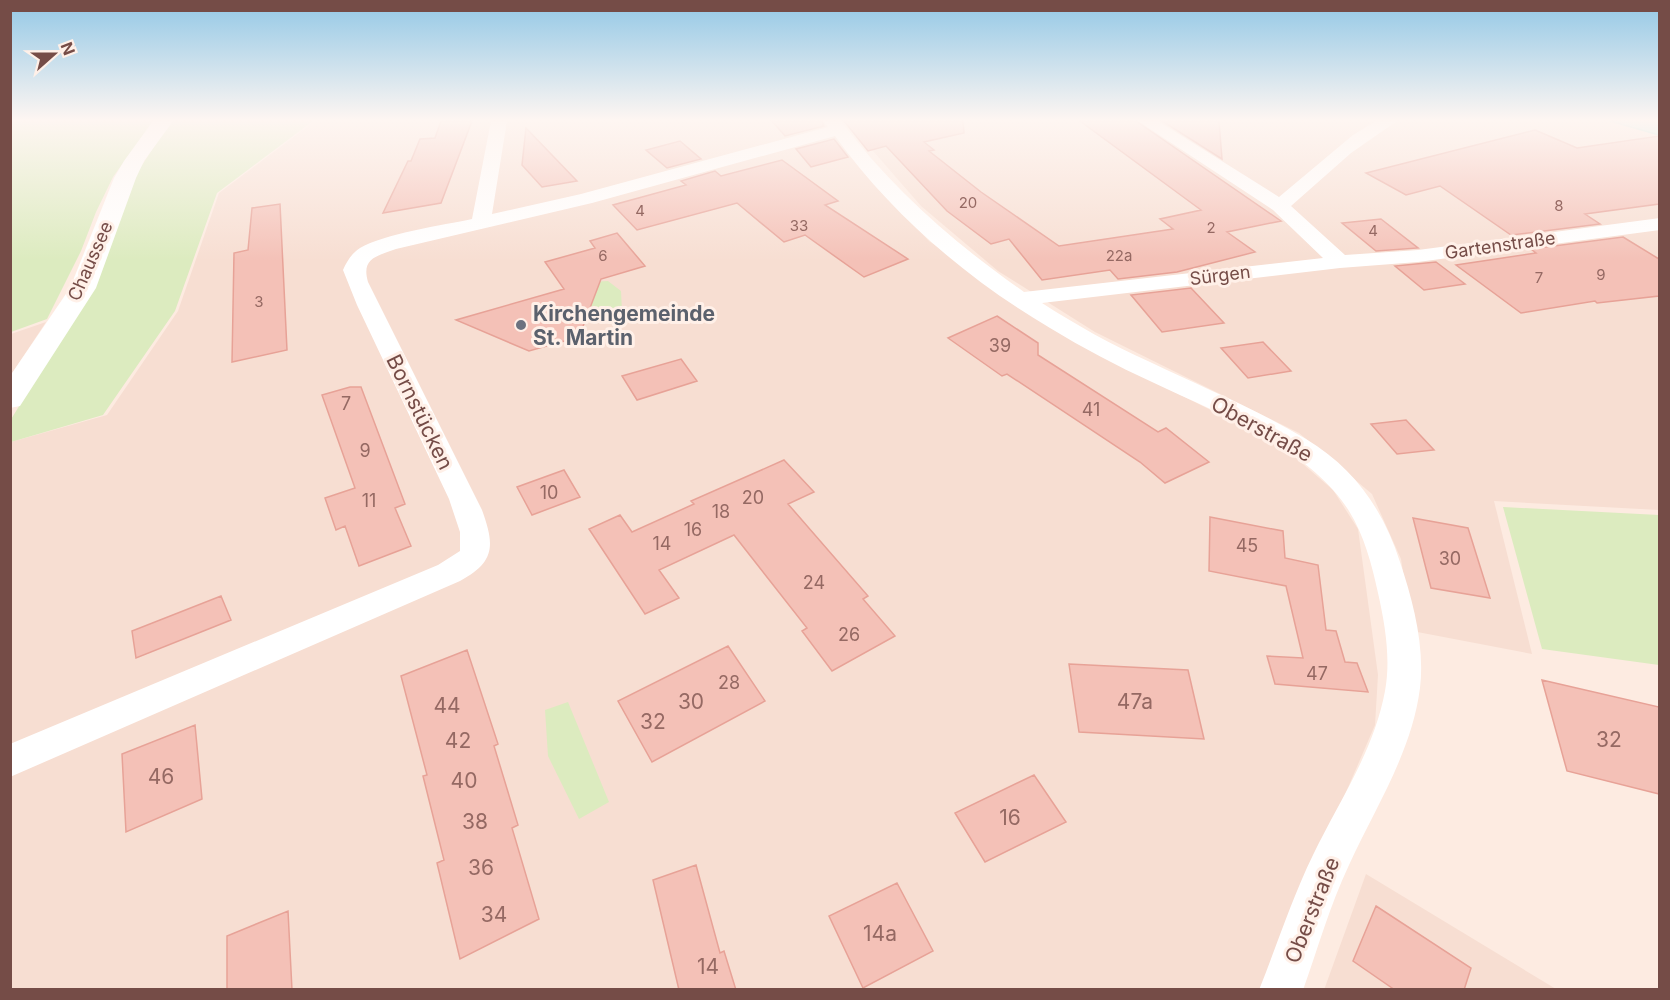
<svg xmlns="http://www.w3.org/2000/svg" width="1670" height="1000" font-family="Inter,sans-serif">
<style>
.residential{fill:#f7ded2}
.green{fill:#dcebbf}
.water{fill:#b5e7e2;stroke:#9adad4;stroke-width:1.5}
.building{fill:#f4c1b7;stroke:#e7a297;stroke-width:1.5}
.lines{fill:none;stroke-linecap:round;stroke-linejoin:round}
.minor{fill:#fff;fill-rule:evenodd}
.tertiary{fill:#fff;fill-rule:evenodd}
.worship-dot{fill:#6b7280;stroke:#fff0e8;stroke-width:2}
.labels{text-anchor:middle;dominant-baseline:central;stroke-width:6;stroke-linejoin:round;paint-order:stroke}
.far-number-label{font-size:15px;fill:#956963}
.far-street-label{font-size:18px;fill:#754c47;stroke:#fff0e8}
.number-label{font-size:18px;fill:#956963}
.worship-label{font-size:21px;font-weight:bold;fill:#5b616d;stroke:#fff0e8;text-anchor:start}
.street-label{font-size:21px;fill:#754c47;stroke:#fff0e8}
.near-number-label{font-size:21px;fill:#956963}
</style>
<rect width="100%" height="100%" fill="#fdebe1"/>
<path class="residential" d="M315 121H823L867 176 929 241 1090 350 1281 445 1333 490 1358 529 1378 675 1375 725 1261 989 11 990V442L107 415 178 311 219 193Z
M847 121H1659V510L1494 501 1532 654 1412 631 1401 559 1372 494 1299 433 1095 332 998 271 921 206Z
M46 322 11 375V334Z
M1366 874 1556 989 1324 990Z"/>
<path class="green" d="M10 121H153L113 177 96 212 81 251 47 319 11 332Z
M170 121H313L217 193 175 311 103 415 11 442 10 421 93 285 134 178Z
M608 281 621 291 622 311 590 319 593 308 559 293 575 283Z
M1503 507 1659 515V665L1542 649Z
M568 702 609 802 579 819 548 756 545 710Z"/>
<path class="water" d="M1610 121H1659V135Z"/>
<path class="building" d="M441 121H472L441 203 383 213 408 161H411L420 139 435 138Z
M772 121H822L824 126 785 136Z
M844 121H963L964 133 924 142 934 150 929 151 981 192 1059 246 1173 229 1160 219 1201 210 1080 121H1136L1281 221 1227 232 1255 252 1177 272 1118 279 1110 270 1042 280 1009 239 991 244 947 211 886 146 868 151Z
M1162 121H1219L1222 159Z
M526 128 577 181 542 187 522 165Z
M1535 130 1577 148 1659 136V204L1585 214 1600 224 1511 235 1440 186 1406 195 1366 173Z
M834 139 848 157 811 167 796 149Z
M680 141 701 159 667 168 646 150Z
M782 160 838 201 825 205 908 259 864 277 805 235 784 242 737 203 637 230 613 205 686 185 681 181 715 171 721 176Z
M280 204 287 350 232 362 234 253 248 250 252 208Z
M1381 219 1418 248 1376 251 1342 223Z
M617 233 645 266 601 279 579 337 529 351 456 320 564 289 545 262 595 248 590 241Z
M1623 237 1659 259V296L1597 303 1595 301 1521 313 1456 265 1536 253 1531 249Z
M1436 262 1465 284 1424 290 1395 266Z
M1191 288 1224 323 1162 332 1131 295Z
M997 316 1038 343V355L1158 432 1166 428 1209 462 1165 483 1140 462 1007 374 1002 376 948 338Z
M1263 342 1291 371 1248 378 1221 348Z
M681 359 697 381 637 400 622 376Z
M350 387H361L405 504 395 508 411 546 359 566 345 526 336 530 325 498 355 488 322 395Z
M1406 420 1434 450 1397 454 1371 424Z
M784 460 814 492 788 504 868 596 863 599 895 636 832 671 802 631 807 628 734 535 659 570 679 598 645 614 589 529 620 515 632 532 694 504 691 501Z
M564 470 580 497 532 515 517 487Z
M1210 517 1283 531 1285 558 1318 565 1326 630 1336 631 1345 662 1357 663 1368 692 1275 684 1267 656 1303 658 1286 586 1209 571Z
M1413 518 1468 528 1490 598 1431 588Z
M221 596 231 620 136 658 132 631Z
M728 646 765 701 652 762 618 701Z
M467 650 498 744 494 746 518 825 512 828 539 919 460 959 437 863 444 860 423 776 427 775 401 676Z
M1069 664 1188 670 1204 739 1079 732Z
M1542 680 1659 707V794L1567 771Z
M195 725 202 799 126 832 122 754Z
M1034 775 1066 822 985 862 955 813Z
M696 865 720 953 724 951 736 990H679L653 880Z
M897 883 933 951 863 988 829 916Z
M1376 906 1471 968 1464 990H1395L1353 961Z
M288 911 292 990H227V936Z"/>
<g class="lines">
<path class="minor" d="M491 121H507L492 214 581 194 828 127 824 121H841C892 189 954 243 1024 292L1323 258 1273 210 1138 121H1158L1279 197 1353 135 1376 121H1397L1351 153 1291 206 1345 255 1418 250 1660 218V230L1418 262 1340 268 1042 303C1076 325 1112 345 1150 362 1202 387 1256 409 1306 439 1354 468 1383 509 1400 562 1413 601 1425 646 1420 688 1412 752 1375 808 1349 865 1330 905 1318 948 1303 990H1259C1277 945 1292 898 1313 855 1339 801 1374 751 1385 691 1391 659 1385 624 1378 593 1372 565 1364 535 1349 511 1310 448 1217 413 1152 382 1117 366 1083 348 1050 328 967 279 891 214 835 136L592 203 396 249C377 256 361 258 368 282L482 510C495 546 495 562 460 581L10 777V744L438 565 460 551V532L449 499 357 305 343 270C347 261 352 253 360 248 383 234 444 225 472 219Z"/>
<path class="tertiary" d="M153 121H173L144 161 136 178 96 288 20 406 10 408V376L70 288 114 178 124 161Z"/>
</g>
<linearGradient id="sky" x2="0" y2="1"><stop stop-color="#93c8e6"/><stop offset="0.46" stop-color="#fef6f2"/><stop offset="1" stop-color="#fef6f2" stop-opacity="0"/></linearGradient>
<rect width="1670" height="261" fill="url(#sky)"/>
<circle class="worship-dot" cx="521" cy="325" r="6"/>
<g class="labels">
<g class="far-number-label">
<text x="968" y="202">20</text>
<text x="1559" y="205">8</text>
<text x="640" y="210">4</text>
<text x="799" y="225">33</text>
<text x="1211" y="227">2</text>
<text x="1373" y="230">4</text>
<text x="603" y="255">6</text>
<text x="1119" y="255">22a</text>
<text x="1601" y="274">9</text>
<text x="1539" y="277">7</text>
<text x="259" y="301">3</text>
</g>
<g class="far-street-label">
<text transform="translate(1500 245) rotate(-8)">Gartenstraße</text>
<text transform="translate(90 261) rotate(-66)">Chaussee</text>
<text transform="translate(1220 275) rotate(-7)">Sürgen</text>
</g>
<g class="number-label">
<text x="1000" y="345">39</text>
<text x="346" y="403">7</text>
<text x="1091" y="409">41</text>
<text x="365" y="450">9</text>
<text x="549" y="492">10</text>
<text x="753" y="497">20</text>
<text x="369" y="500">11</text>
<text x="721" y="511">18</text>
<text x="693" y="529">16</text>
<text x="662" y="543">14</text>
<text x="1247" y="545">45</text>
<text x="1450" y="558">30</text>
<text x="814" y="582">24</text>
<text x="849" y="634">26</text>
<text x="1317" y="673">47</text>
<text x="729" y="682">28</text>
</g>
<g class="worship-label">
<text x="533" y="313">Kirchengemeinde<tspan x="533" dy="24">St. Martin</tspan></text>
</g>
<g class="street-label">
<text transform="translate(420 412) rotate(64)">Bornstücken</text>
<text transform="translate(1262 429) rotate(29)">Oberstraße</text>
<text transform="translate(1312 910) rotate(-68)">Oberstraße</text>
</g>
<g class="near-number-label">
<text x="691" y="701">30</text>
<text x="1135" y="701">47a</text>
<text x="447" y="705">44</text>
<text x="653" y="721">32</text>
<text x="1609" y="739">32</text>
<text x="458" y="740">42</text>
<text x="161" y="776">46</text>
<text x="464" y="780">40</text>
<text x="1010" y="817">16</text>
<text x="475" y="821">38</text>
<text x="481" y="867">36</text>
<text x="494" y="914">34</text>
<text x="880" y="933">14a</text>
<text x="708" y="966">14</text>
</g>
</g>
<rect width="1670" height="1000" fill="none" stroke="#754c47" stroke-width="24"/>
<g transform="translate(54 54) rotate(69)" stroke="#fff0e8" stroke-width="4.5" paint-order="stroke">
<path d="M0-4.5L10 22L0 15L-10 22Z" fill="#754c47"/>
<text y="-9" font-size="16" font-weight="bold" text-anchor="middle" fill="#754c47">N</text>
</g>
</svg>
